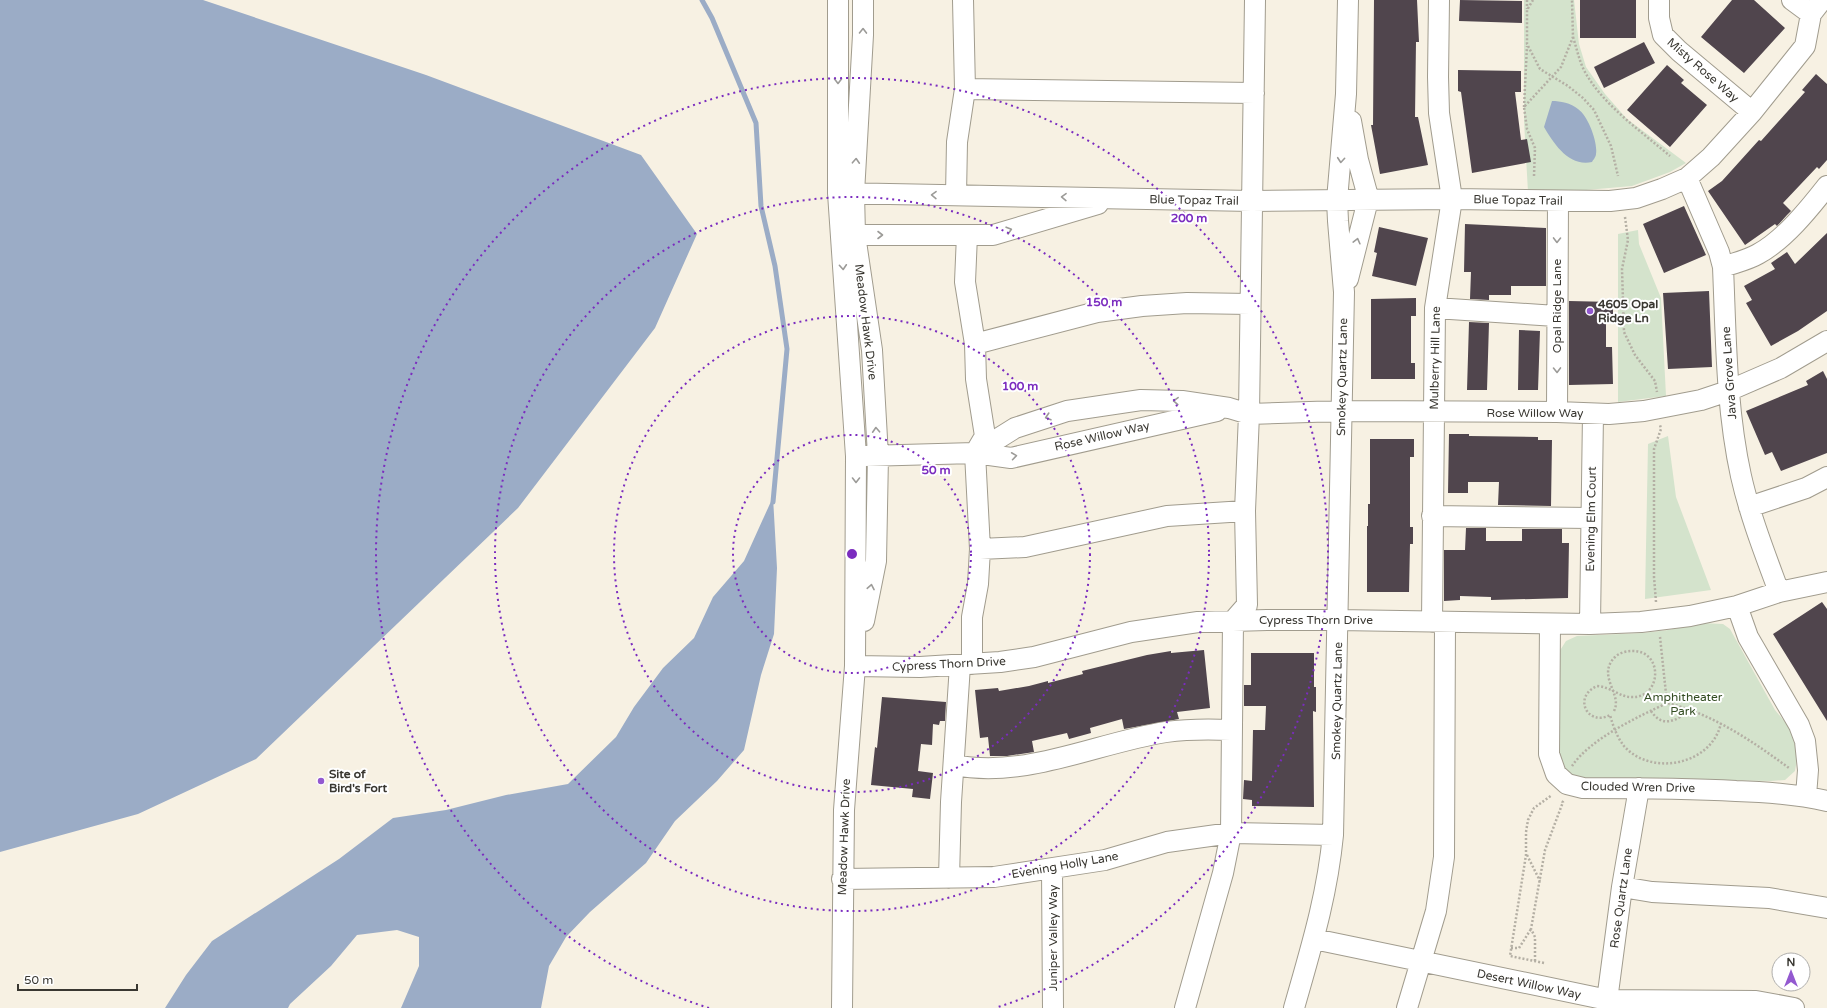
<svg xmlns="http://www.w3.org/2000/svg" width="1827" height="1008" font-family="'Varela Round',sans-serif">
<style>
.green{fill:#d4e3cc}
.water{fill:#9bacc6}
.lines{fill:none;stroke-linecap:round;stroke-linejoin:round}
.stream{stroke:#9bacc6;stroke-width:5}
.building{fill:#50454d}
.minor-casing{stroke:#a19c8e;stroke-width:22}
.path{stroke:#b4afa4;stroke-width:2.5;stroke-dasharray:2 2;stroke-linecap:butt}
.minor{stroke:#fff;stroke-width:20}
.oneway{stroke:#9c9b98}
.ring{fill:none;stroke:#7b2cbf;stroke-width:2;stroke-dasharray:2 4}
.poi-dot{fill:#9359d0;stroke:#fff;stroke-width:1.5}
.labels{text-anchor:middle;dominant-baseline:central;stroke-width:4;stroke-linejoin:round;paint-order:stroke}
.street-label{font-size:12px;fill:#393731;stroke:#fff}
.poi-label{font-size:12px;font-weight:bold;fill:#393731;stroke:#fff;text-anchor:start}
.park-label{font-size:12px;fill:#344d23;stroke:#fff}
.centre{fill:#7b2cbf;stroke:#fff;stroke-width:2}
.ring-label{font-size:12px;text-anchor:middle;font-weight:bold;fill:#7b2cbf;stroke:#fff;stroke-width:4;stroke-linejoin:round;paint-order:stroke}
</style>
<rect width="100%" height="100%" fill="#f7f1e3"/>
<path class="green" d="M1524 0H1574L1579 44 1586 67 1605 94 1627 119 1686 163 1670 172 1632 186 1575 191 1528 192 1524 121Z
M1638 230 1639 244 1661 298 1666 396 1618 402V234Z
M1668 436 1676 497 1711 590 1645 599 1648 444Z
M1701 623 1723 624 1730 629 1775 710 1790 728 1795 741 1797 760 1795 771 1785 780 1771 781 1574 778 1564 770 1557 758 1559 652 1566 641 1577 636 1643 633 1668 630Z"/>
<path class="water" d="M0 0H203L426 75 641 155 697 234 655 328 518 508 256 759 138 814 0 852Z
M1552 101C1560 101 1571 103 1578 109 1588 116 1598 142 1596 154 1596 157 1593 160 1592 162 1569 167 1554 144 1544 127Z
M773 497 777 568 774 634 761 675 744 750 717 781 675 821 646 863 590 912 566 937 549 966 541 1008H401L419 966V937L397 930 357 935 331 966 290 1004 288 1008H165L186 975 212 941 339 859 393 818 446 810 506 795 568 784 616 737 634 707 663 668 694 638 713 597 744 561Z"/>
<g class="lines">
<path class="stream" d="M702 0 712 18 756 123 761 206 775 266 787 349 773 502"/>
</g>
<path class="building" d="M1374 0H1417L1419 42H1416L1415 117H1418L1428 165 1380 174 1371 125H1373Z
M1460 0 1522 1V23L1459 21Z
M1580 0H1636V38H1580Z
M1732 0H1754L1785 28 1744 73 1701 37Z
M1644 42 1655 63 1604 88 1594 67Z
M1667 65 1684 80 1681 83 1707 105 1670 147 1627 110Z
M1458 70 1521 71V92H1515L1521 140 1527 139 1531 162 1472 173 1461 92 1458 91Z
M1816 74 1827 84V160L1819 169 1817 167 1783 203 1791 211 1787 215 1777 226 1775 224 1745 245 1708 191 1722 181 1759 140 1761 141 1805 92 1802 90Z
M1684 206 1706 255 1664 273 1643 224Z
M1465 224 1546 228V286H1511V295H1489V300L1470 299 1471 272H1464Z
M1379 227 1428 238 1416 286 1372 276 1377 253 1374 252Z
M1827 233V311L1798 331 1771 346 1746 303 1752 300 1744 286 1775 269 1771 263 1787 252 1795 264Z
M1709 291 1712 367 1668 369 1663 293Z
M1416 298V316H1411V363H1415V379H1371V299Z
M1569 301 1613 302V321H1606V347H1612L1613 384 1569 385Z
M1469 322 1489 323 1487 390H1467Z
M1519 330 1540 331 1538 390H1518Z
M1823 371 1827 379V453L1781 471 1772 452 1765 455 1746 411 1808 385 1806 381Z
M1449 434H1469V436L1538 437V440H1552L1551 506 1498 505 1499 482H1468V493H1448Z
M1370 439H1414V457H1410V527H1413V544H1410L1409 592H1367V526H1368V504H1370Z
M1466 528H1486V541H1522V529H1562V543H1569L1568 598 1491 600V597L1460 596V600L1444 601V550H1465Z
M1822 602 1827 609V721L1773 634Z
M1204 650 1210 708 1177 712 1179 719 1124 729 1122 719 1090 728 1091 733 1069 739 1067 733 1032 741 1034 752 1007 756H990L988 737 980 738 975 690 998 688 999 691 1029 686 1048 681V683L1083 674 1082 671 1147 655 1171 651V653Z
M1251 653H1314V687H1316V712L1313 711 1314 807 1252 806V800L1243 799 1244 780 1252 781 1253 730H1265L1266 706H1244V685H1251Z
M882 697 946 702 945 721H940L939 725 933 724 932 745 921 744 918 771 933 773 930 799 912 797 913 789 871 785 875 747 877 748Z"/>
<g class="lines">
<g class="minor-casing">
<path id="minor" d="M838 0V193L856 456 855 666 844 810 842 1008
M863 0V35L854 193 855 235 872 350 878 456 876 561 864 621
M1659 0V18L1663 35 1679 51 1752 112
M1792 0 1811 14
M965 89 1254 93
M1687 178 1719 252 1723 267C1726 337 1726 408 1741 476 1750 516 1765 554 1779 592
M838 193 1252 201 1452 199 1610 201 1636 198 1662 189 1687 178 1711 157 1752 112 1805 46 1811 14 1822 0
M956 195 957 142 965 89 963 0
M967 235 965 282 975 344 976 379 985 436 975 453 980 549 978 584 972 617V664
M842 236 855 235H993L1098 204
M1723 267C1734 263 1748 260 1758 254 1784 240 1809 209 1827 186
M1348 279 1368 200 1367 193 1358 160 1351 121
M1435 308 1556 316
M975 344 1097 312 1142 306 1187 303 1250 304
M1557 412 1558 201
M975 453 1015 428 1067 411 1141 400 1182 401 1229 408 1249 414 1341 411 1557 412 1609 414 1644 411 1701 400 1728 391 1781 368 1827 341
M865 456 975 453 1011 458 1217 411
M1749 507 1806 488 1827 477
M1432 516 1591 518
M980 549 1025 547 1167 516 1245 511
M1737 606 1748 637 1799 725 1805 741 1808 770 1806 796
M1432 622 1435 308 1452 199 1439 113 1438 77 1439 0
M1550 624 1549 754 1556 774 1567 784 1583 788C1634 788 1685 788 1736 791 1767 792 1797 794 1827 801
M1590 624 1593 414
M855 666 920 667 1000 662 1034 657 1131 632 1198 622 1267 620H1338L1590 624 1641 622 1690 616 1737 606 1779 592 1827 582
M954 765C1026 779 1096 743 1166 732 1188 729 1209 729 1231 730
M1052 869 1053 1008
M949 878 951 802 960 665
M842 879 994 877 1105 860 1167 842 1231 833 1333 835
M1622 887 1652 892 1769 898 1827 908
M1314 939 1608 1000 1756 1001 1794 1008
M1185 1008 1223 873 1231 833 1233 621 1247 605 1245 511 1249 414 1255 0
M1294 1008C1311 948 1327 897 1333 835L1344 292 1338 221 1337 200 1346 94 1348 0
M1407 1008 1436 911 1444 857 1445 622
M1606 1008 1622 887 1639 788"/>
</g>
<path class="path" d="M1527 0V9
M1533 0 1527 10V44L1540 69 1568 86 1583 98 1594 110 1611 146 1618 176
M1573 37C1577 49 1579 61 1585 72 1603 105 1642 132 1670 156
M1524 107 1527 46
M1534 176 1535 148 1527 129 1524 107 1561 67 1573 37 1572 0
M1625 217 1628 240 1622 269 1624 332 1635 355 1655 381 1657 392
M1656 602 1654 577V449L1661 429 1660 425
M1660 637 1667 703
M1614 711C1623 694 1596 676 1615 657 1619 653 1626 651 1632 651 1664 650 1662 699 1631 697 1620 697 1611 687 1597 686 1572 697 1588 727 1610 715 1613 726 1617 737 1624 746 1651 777 1712 765 1721 723
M1651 711C1659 723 1668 724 1680 717L1683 707
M1572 766C1591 738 1638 717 1667 703 1713 714 1752 741 1789 768
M1527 855 1540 881
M1511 948H1519L1531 929
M1535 961V937L1531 929 1545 850 1563 802 1561 801
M1544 963 1510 956 1526 855V832L1528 820 1534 808 1552 795"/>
<use href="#minor" class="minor"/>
</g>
<defs><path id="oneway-chevron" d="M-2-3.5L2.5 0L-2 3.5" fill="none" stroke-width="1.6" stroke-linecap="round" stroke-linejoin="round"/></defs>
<g class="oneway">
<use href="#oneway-chevron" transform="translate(863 31) rotate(-89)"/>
<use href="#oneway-chevron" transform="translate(838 81) rotate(90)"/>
<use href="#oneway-chevron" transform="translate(1341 160) rotate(95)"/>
<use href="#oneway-chevron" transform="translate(856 161) rotate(-87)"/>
<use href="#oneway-chevron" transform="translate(934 195) rotate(-179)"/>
<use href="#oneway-chevron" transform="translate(1064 197) rotate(-179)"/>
<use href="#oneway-chevron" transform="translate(1009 230) rotate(-16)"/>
<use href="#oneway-chevron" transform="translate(880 235)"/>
<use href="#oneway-chevron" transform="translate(1557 240) rotate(91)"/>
<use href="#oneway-chevron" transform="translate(1357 241) rotate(-76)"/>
<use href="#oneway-chevron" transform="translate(843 267) rotate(86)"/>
<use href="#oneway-chevron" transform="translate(1557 370) rotate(89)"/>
<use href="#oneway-chevron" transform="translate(1176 401) rotate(-178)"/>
<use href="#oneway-chevron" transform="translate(1048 417) rotate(162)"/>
<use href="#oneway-chevron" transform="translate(876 430) rotate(-93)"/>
<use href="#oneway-chevron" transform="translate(1014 456) rotate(-8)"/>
<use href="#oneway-chevron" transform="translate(856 480) rotate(90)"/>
<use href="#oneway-chevron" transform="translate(871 587) rotate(-79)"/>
</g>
<g class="ring">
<circle cx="852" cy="554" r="119"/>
<circle cx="852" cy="554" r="238"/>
<circle cx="852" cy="554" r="357"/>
<path d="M709 1008A476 476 0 1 1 995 1008"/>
</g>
<g class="poi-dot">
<circle cx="1590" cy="311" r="4"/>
<circle cx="321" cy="781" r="4"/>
</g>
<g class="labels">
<g class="street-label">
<text transform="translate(1703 70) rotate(41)">Misty Rose Way</text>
<text transform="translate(1194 200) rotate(1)">Blue Topaz Trail</text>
<text transform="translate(1518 200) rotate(1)">Blue Topaz Trail</text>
<text transform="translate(1557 306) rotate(-90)">Opal Ridge Lane</text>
<text transform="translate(866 322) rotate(83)">Meadow Hawk Drive</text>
<text transform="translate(1435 358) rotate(-89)">Mulberry Hill Lane</text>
<text transform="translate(1729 373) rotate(-94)">Java Grove Lane</text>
<text transform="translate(1342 377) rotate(-89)">Smokey Quartz Lane</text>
<text x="1535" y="413">Rose Willow Way</text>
<text transform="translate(1102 436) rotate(-13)">Rose Willow Way</text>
<text transform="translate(1591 519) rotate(-89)">Evening Elm Court</text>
<text x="1316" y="620">Cypress Thorn Drive</text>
<text transform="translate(949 664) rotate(-3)">Cypress Thorn Drive</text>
<text transform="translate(1337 701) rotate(-89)">Smokey Quartz Lane</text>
<text transform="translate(1638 787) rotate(1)">Clouded Wren Drive</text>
<text transform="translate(844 837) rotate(-88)">Meadow Hawk Drive</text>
<text transform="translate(1065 865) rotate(-10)">Evening Holly Lane</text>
<text transform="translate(1621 898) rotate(-82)">Rose Quartz Lane</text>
<text transform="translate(1053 938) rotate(-90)">Juniper Valley Way</text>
<text transform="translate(1529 984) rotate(12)">Desert Willow Way</text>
</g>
<g class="poi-label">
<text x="1598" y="304">4605 Opal<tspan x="1598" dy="14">Ridge Ln</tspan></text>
<text x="329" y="774">Site of<tspan x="329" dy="14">Bird's Fort</tspan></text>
</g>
<g class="park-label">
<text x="1683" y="697">Amphitheater<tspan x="1683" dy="14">Park</tspan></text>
</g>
</g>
<circle cx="852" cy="554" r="6" class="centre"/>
<g class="ring-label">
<text x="1189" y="222">200 m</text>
<text x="1104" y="306">150 m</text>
<text x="1020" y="390">100 m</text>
<text x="936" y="474">50 m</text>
</g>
<g transform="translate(1791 972)"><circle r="19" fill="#ffffff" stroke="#b0afad"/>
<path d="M0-3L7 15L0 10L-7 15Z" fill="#9359d0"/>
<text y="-6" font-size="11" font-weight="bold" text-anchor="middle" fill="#393731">N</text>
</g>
<path d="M18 984v6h119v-6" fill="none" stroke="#393731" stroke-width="2"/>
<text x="24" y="984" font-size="12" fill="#393731" stroke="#ffffff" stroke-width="3" paint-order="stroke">50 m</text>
</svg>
